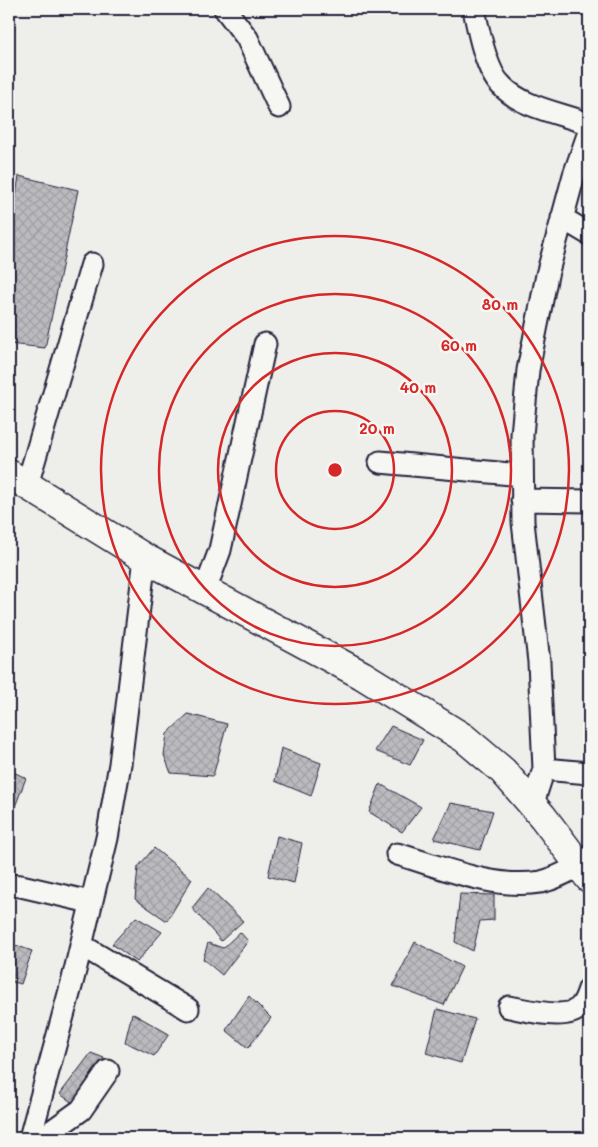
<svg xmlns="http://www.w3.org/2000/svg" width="598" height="1147" font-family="Mali,sans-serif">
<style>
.building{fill:url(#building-cross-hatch);stroke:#22223b}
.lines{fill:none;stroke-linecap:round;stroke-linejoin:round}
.minor-casing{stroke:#22223b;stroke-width:25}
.major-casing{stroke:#22223b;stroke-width:31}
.minor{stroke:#f6f6f2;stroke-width:21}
.major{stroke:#f6f6f2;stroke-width:28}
.ring{fill:none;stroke:#d62828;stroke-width:2.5}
.centre{fill:#d62828;stroke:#f6f6f2;stroke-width:2.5}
.ring-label{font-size:15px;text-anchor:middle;font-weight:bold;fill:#d62828;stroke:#f6f6f2;stroke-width:5;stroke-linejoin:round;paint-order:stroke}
</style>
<defs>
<pattern id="building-cross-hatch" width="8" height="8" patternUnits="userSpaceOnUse" patternTransform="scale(1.25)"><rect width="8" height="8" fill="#bbbbbf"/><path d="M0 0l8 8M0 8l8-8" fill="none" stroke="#a0a0a5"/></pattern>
</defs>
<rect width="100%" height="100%" fill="#eeeeeb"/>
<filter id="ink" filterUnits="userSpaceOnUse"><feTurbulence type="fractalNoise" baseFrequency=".02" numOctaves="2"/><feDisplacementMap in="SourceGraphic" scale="10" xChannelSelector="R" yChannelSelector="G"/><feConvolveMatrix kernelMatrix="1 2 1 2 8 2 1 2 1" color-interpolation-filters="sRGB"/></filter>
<g filter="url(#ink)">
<path class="building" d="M19 176 78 190 45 348 9 344V238Z
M188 714 227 724 213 776 171 773 164 755 167 734Z
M391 726 423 740 410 765 375 751Z
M281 748 321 763 311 796 275 781Z
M9 770 26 778 13 812 9 810Z
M380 784 421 807 402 832 369 812Z
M451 803 493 811 480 850 434 839Z
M277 836 302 843 294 883 268 876Z
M154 848 192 879 167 921 135 899 138 867Z
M208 888 243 921 221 941 192 908Z
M460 894 494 895V920L480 921 473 951 455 942Z
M136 917 162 932 137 962 112 944Z
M240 932 248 941 222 975 203 959 208 943 223 948Z
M415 942 462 967 444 1005 393 986Z
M9 943 32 951 21 984 9 981Z
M249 996 271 1018 248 1048 226 1030Z
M437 1009 475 1019 461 1063 426 1053Z
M132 1013 169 1034 154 1056 125 1042Z
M91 1053 104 1058 77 1106 60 1094Z"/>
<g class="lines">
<g class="minor-casing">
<path id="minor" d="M225 9 247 38 279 107
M474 9C478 29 486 71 501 85 522 108 561 113 589 124
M562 218 589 234
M380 462 522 475
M27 485 92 264
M522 500 589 501
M205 590 220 550 265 344
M544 769 589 773
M532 806 544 769 539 662 523 522 522 435 528 370 547 275 574 175 589 132
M397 854C442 867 494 890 541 882 555 879 567 872 580 865
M9 885 21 886 90 902
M81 945 188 1009
M509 1007C526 1010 567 1021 580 1007 585 1002 587 995 589 989
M30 1138 73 979 107 838 120 764 145 558
M42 1138 81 1110 108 1071"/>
</g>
<g class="major-casing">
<path id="major" d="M9 474 145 558 362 675 464 738 503 771 543 817 589 878"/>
</g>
<use href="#minor" class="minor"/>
<use href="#major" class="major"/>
</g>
</g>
<g class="ring">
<circle cx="335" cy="470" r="59"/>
<circle cx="335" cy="470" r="117"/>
<circle cx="335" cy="470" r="176"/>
<circle cx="335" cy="470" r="234"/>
</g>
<circle cx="335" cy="470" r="8" class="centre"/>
<g class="ring-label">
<text x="500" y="310">80 m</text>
<text x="459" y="351">60 m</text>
<text x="418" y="393">40 m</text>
<text x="377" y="434">20 m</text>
</g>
<rect width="598" height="1147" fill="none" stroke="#f6f6f2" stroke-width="30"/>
<rect x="15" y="15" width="568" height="1117" fill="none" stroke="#22223b" stroke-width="2" filter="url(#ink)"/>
</svg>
